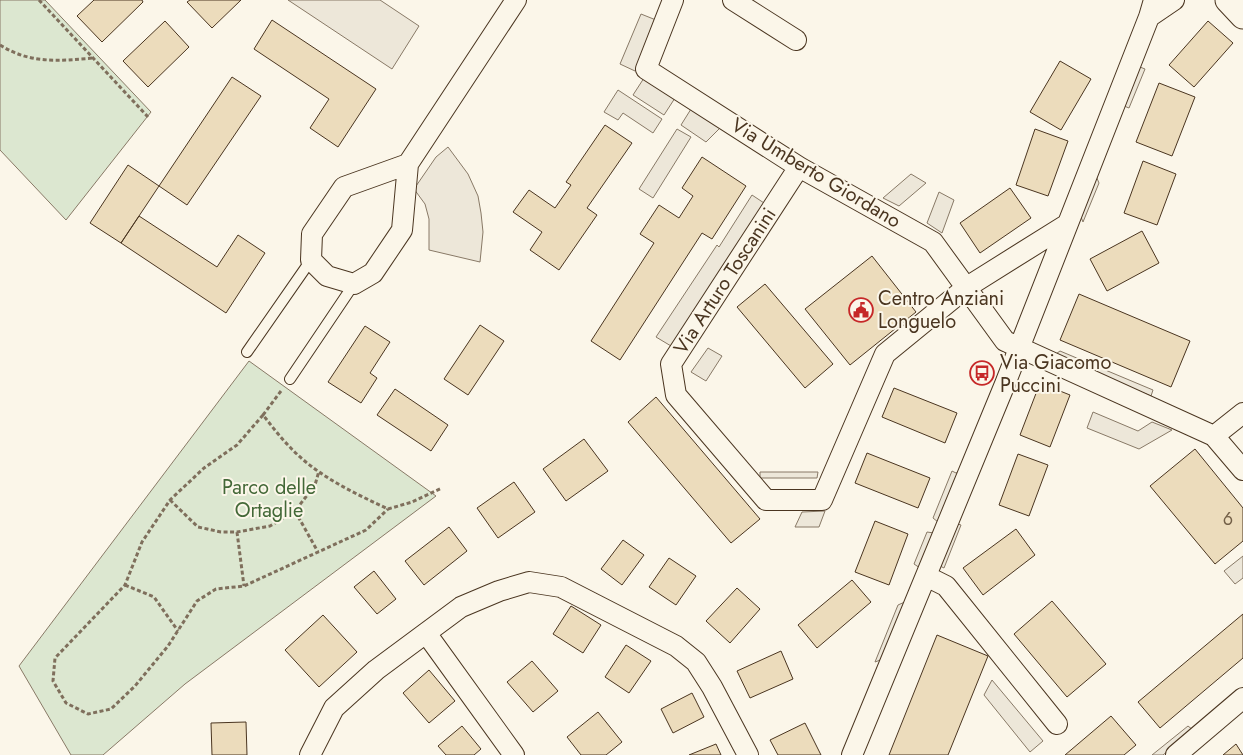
<svg xmlns="http://www.w3.org/2000/svg" width="1243" height="755" font-family="Jost,sans-serif">
<style>
.green{fill:#dce7d0;stroke:#887966}
.parking{fill:#ede7d9;stroke:#887966}
.building{fill:#ecdcbc;stroke:#4a3520}
.lines{fill:none;stroke-linecap:round;stroke-linejoin:round}
.service-casing{stroke:#4a3520;stroke-width:12}
.minor-casing{stroke:#4a3520;stroke-width:22}
.tertiary-casing{stroke:#4a3520;stroke-width:27}
.path{stroke:#7f6f5c;stroke-width:3;stroke-dasharray:4 2.5;stroke-linecap:butt}
.service{stroke:#fbf6e9;stroke-width:10}
.minor{stroke:#fbf6e9;stroke-width:20}
.tertiary{stroke:#fbf6e9;stroke-width:25}
.labels{text-anchor:middle;dominant-baseline:central;stroke-width:4;stroke-linejoin:round;paint-order:stroke}
.number-label{font-size:18px;fill:#725f47}
.street-label{font-size:20px;fill:#4a3520;stroke:#fbf6e9}
.poi-label{font-size:20px;fill:#4a3520;stroke:#fbf6e9;text-anchor:start}
.park-label{font-size:20px;fill:#436837;stroke:#fbf6e9}
</style>
<rect width="100%" height="100%" fill="#fbf6e9"/>
<path class="green" d="M0 0H45L151 112 66 220 0 150Z
M249 361 436 496 185 684 103 755H71L19 666Z"/>
<path class="parking" d="M288 0H380L419 26 392 69Z
M641 14 656 20 635 71 620 64Z
M1140 67 1145 69 1129 108 1124 106Z
M644 78 675 98 664 115 633 95Z
M618 90 662 119 653 133 623 113 618 120 604 112Z
M691 109 720 128 706 142 681 125Z
M677 129 691 137 653 198 639 189Z
M448 147 468 174 478 196 481 213 483 232 480 262 429 250V219L425 204 414 189 436 157Z
M1091 164 1099 183 1083 222 1076 205Z
M911 174 926 183 899 206 883 198Z
M939 192 954 200 942 233 927 223Z
M752 195 764 203 671 346 656 337 717 245 719 247Z
M708 348 722 356 706 381 691 372Z
M1060 351 1153 390 1151 396 1053 356Z
M1093 412 1138 431 1152 422 1172 430 1139 449 1087 428Z
M952 471 956 473 958 472 938 522 933 518Z
M760 472H818L817 478H760Z
M825 511 819 527H795L802 512Z
M955 523 961 525 944 568 938 565Z
M927 532 934 533 920 568 914 564Z
M1243 556V578L1235 584 1224 571Z
M916 597 891 656 875 662 898 605Z
M992 680 1043 741 1030 752 984 695Z
M1188 726 1193 730 1163 755H1152Z"/>
<path class="building" d="M94 0H142L143 2 102 42 77 16Z
M190 0H241L212 28 187 2Z
M272 20 376 89 338 147 310 128 329 99 254 49Z
M165 21 189 47 148 87 123 61Z
M1208 21 1233 43 1194 87 1169 65Z
M1060 61 1091 79 1061 130 1030 112Z
M232 77 261 96 187 205 159 186Z
M1159 83 1195 97 1172 156 1136 142Z
M605 125 632 143 587 208 597 215 559 270 530 250 542 232 513 212 529 190 555 208 571 185 566 182Z
M1035 129 1068 141 1048 196 1016 185Z
M702 157 746 186 712 239 702 233 620 360 591 341 654 243 640 234 659 205 679 218 693 196 682 188Z
M1143 161 1176 174 1157 225 1124 213Z
M128 165 159 186 121 243 90 223Z
M1010 188 1031 218 980 253 960 223Z
M139 216 217 267 238 235 265 253 226 313 121 243Z
M1142 231 1159 263 1107 291 1090 259Z
M872 256 916 312 850 365 805 309Z
M765 284 833 364 805 388 737 307Z
M1079 294 1190 341 1171 387 1060 340Z
M480 325 504 341 468 395 444 379Z
M365 326 390 342 370 373 377 378 361 403 328 382Z
M1040 383 1070 395 1050 447 1020 435Z
M894 388 957 413 945 443 882 417Z
M395 389 448 425 431 451 377 415Z
M656 397 760 519 731 543 628 422Z
M584 439 608 471 566 501 543 469Z
M1195 449 1243 508V541L1215 564 1150 486Z
M867 453 930 478 918 508 855 483Z
M1018 454 1048 465 1029 516 999 505Z
M514 482 535 512 498 538 477 508Z
M875 521 908 534 889 585 855 572Z
M449 527 467 551 424 585 405 561Z
M1016 529 1035 555 983 595 963 568Z
M623 540 644 555 622 585 601 569Z
M669 558 696 576 676 605 649 587Z
M374 571 396 599 377 614 354 587Z
M852 580 871 602 817 648 798 625Z
M737 588 760 609 730 643 706 621Z
M1052 601 1106 664 1067 697 1014 634Z
M571 606 601 625 583 653 553 634Z
M1243 614V658L1160 728 1138 702Z
M323 615 357 652 319 687 285 650Z
M937 635 988 656 948 755H889Z
M626 645 651 661 629 693 605 677Z
M781 651 793 679 750 698 737 671Z
M532 661 558 691 533 712 507 682Z
M429 670 455 701 429 723 403 693Z
M692 693 704 717 673 733 661 709Z
M598 712 622 742 606 755H581L567 737Z
M1111 716 1136 745 1124 755H1065Z
M246 722 247 755H212L211 723Z
M805 723 821 755H778L770 740Z
M462 726 481 749 474 755H446L438 746Z
M716 744 721 755H689Z
M1236 744 1243 755H1223Z"/>
<g class="lines">
<g class="service-casing">
<path id="service" d="M247 352 311 260
M290 379 354 284"/>
</g>
<g class="minor-casing">
<path id="minor" d="M673 0 646 69 799 167 933 242 1005 341 1214 436 1243 470
M733 0 796 40
M1149 17 1174 0
M408 164 344 187 312 234 311 260 327 276 354 284 373 273 402 230 408 164 516 0
M799 167 671 364 676 395 766 500H822L885 354 967 287 1066 225
M1214 436 1243 413
M926 576 946 586 1057 724
M426 633 514 755
M310 755 334 708 376 670 461 607 499 591 529 582 561 587 676 646 696 662 712 687 748 755
M852 755 1005 384 1149 17 1154 0
M1176 755 1243 698"/>
</g>
<g class="tertiary-casing">
<path id="tertiary" d="M1228 0 1243 16"/>
</g>
<path class="path" d="M39 0 148 117
M0 45C30 64 59 61 93 58
M281 391 263 415C271 425 279 436 288 445 315 475 352 492 388 509L412 502 442 488
M263 415 237 445 204 468 170 500 142 542 125 585 55 658 53 681 66 703 88 714 111 709 135 686 168 646 197 601 216 589 244 586 366 530 388 509
M170 500 198 527 221 532H237L270 526 295 511 315 485 319 471
M295 511 318 552
M237 532 244 586
M125 585 154 597 178 631"/>
<use href="#service" class="service"/>
<use href="#minor" class="minor"/>
<use href="#tertiary" class="tertiary"/>
</g>
<defs>
<g id="civic-ring" transform="scale(1.25)"><circle r="9.5" fill="#fbf6e9" stroke="#c62828" stroke-width="1.5"/><path d="M-.6-6.5H3V-4.5H.6V-3L4-1V1h2V6H-6V1h2V-1L-.6-3ZM-1.2 2.5V6h2.4V2.5Z" fill="#c62828"/></g>
<g id="bus-ring" transform="scale(1.25)"><circle r="9.5" fill="#fbf6e9" stroke="#c62828" stroke-width="1.5"/><path d="M-5-6H5V4H4V6H2V4H-2V6H-4V4H-5ZM-3.5-4V0h7V-4ZM-3.5 1.2v1.5H-2V1.2ZM2 1.2v1.5H3.5V1.2Z" fill="#c62828"/></g>
</defs>
<g fill-rule="evenodd">
<use href="#civic-ring" x="861" y="310"/>
<use href="#bus-ring" x="982" y="373"/>
</g>
<g class="labels">
<g class="number-label">
<text x="1228" y="519">6</text>
</g>
<g class="street-label">
<text transform="translate(816 173) rotate(31)">Via Umberto Giordano</text>
<text transform="translate(725 281) rotate(-57)">Via Arturo Toscanini</text>
</g>
<g class="poi-label">
<text x="878" y="298">Centro Anziani<tspan x="878" dy="23">Longuelo</tspan></text>
<text x="1000" y="362">Via Giacomo<tspan x="1000" dy="23">Puccini</tspan></text>
</g>
<g class="park-label">
<text x="269" y="487">Parco delle<tspan x="269" dy="23">Ortaglie</tspan></text>
</g>
</g>
</svg>
